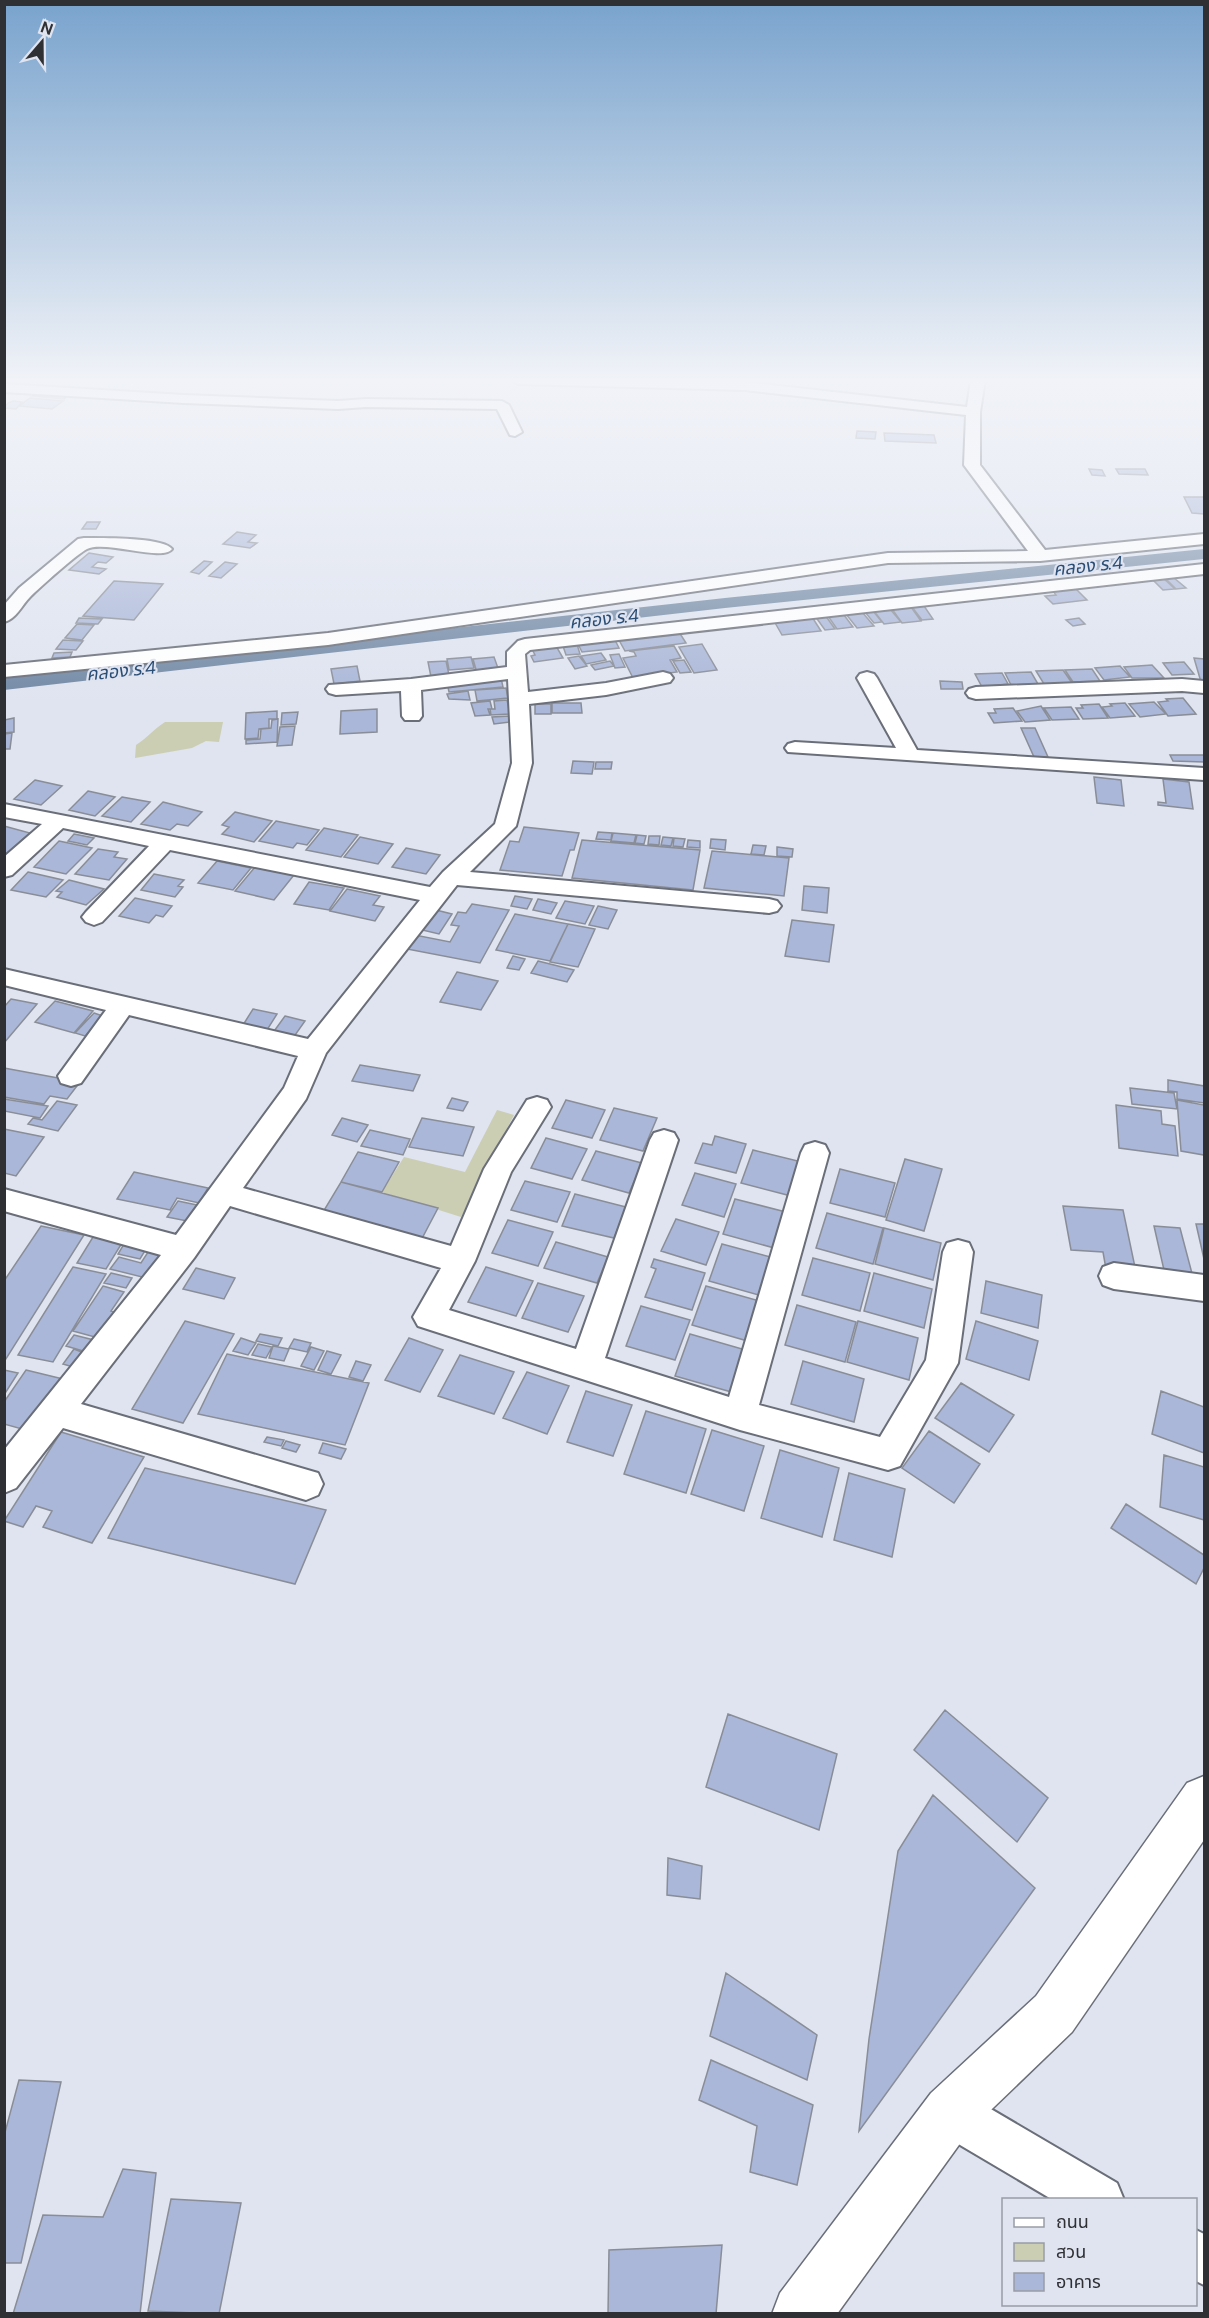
<svg xmlns="http://www.w3.org/2000/svg" width="1209" height="2318" font-family="'DM Sans','Noto Sans Thai',sans-serif">
<style>
.green{fill:#cbceb2}
.lines{fill:none;stroke-linecap:round;stroke-linejoin:round}
.canal{fill:#7289a5;fill-rule:evenodd}
.building{fill:#aab7d8;stroke:#898d97;stroke-width:1.5}
.street-casing{stroke:#6a6e78;stroke-width:4}
.secondary-casing{stroke:#6a6e78;stroke-width:3}
.street{fill:#fff;fill-rule:evenodd}
.secondary{fill:#fff;fill-rule:evenodd}
.labels{text-anchor:middle;dominant-baseline:central;stroke-width:4.5;stroke-linejoin:round;paint-order:stroke}
.far-water-label{font-size:18px;font-style:italic;fill:#294d75;stroke:#dfe4f0}
</style>
<rect width="100%" height="100%" fill="#dfe4f0"/>
<path class="green" d="M165 722H223L219 742 206 741 192 748 135 758 136 745C147 738 154 729 165 722Z
M497 1110 514 1115 461 1217 382 1192 404 1157 465 1172Z"/>
<g class="lines">
<path class="canal" d="M1204 549V559L725 608 4 690V678L725 598Z"/>
</g>
<path class="building" d="M37 393 68 396 64 399 32 396Z
M30 398 63 401 52 409 19 406Z
M13 401 22 402 16 409 4 408 8 403Z
M857 431 876 432 875 439 856 438Z
M884 433 934 435 936 443 885 441Z
M1089 469 1102 470 1105 476 1092 475Z
M1116 469H1145L1148 475 1119 474Z
M1184 497H1204V514L1192 513Z
M87 522H100L96 529H82Z
M237 532 256 535 248 542 257 543 250 548 223 544Z
M89 553 113 557 106 563 98 562 92 567 106 569 99 574 69 570Z
M204 561 212 562 199 574 191 572Z
M225 562 237 564 221 578 209 576Z
M1163 578 1175 589 1163 590 1152 579Z
M1165 578H1174L1186 588 1176 589Z
M114 581 163 584 134 620 83 616Z
M1076 589 1087 600 1053 604 1045 596 1056 595 1053 591Z
M924 606 933 619 922 620 912 607Z
M911 607 921 621 902 623 892 609Z
M890 609 901 622 884 624 874 611Z
M873 611 882 622 874 623 865 612Z
M862 612 874 626 857 628 846 614Z
M825 615 835 629 825 630 815 616Z
M844 615 853 627 837 629 828 616Z
M812 617 821 631 782 635 774 621Z
M79 618 102 619 98 624 76 623Z
M1079 618 1085 624 1073 626 1066 620Z
M77 624 94 625 82 640 65 638Z
M679 632 686 643 625 651 619 640Z
M614 638 619 648 582 652 577 642Z
M63 640 83 641 76 650 56 649Z
M576 641 580 654 566 655 562 643Z
M702 644 717 670 694 673 679 647Z
M556 646 563 658 534 662 531 656 535 655 532 649Z
M674 646 681 658 670 660 677 672 633 678 623 658 636 656 634 652 629 651Z
M72 652 70 657 52 658 54 653Z
M601 653 606 660 586 664 581 656Z
M619 654 625 667 615 668 610 655Z
M579 656 587 666 575 669 568 658Z
M471 657 474 668 449 670 447 659Z
M494 657 499 671 477 673 473 659Z
M1194 658 1204 659V682H1201Z
M684 660 691 672 680 673 673 661Z
M446 661 449 675 431 677 428 662Z
M610 661 614 666 595 670 591 665Z
M1184 662 1194 674 1172 675 1163 663Z
M1152 665 1164 678H1132L1124 667Z
M357 666 360 681 334 684 331 669Z
M1120 666 1130 677 1104 680 1095 668Z
M1092 669 1100 681 1073 682 1065 670Z
M1063 670 1072 683 1044 684 1036 671Z
M1031 672 1038 684 1011 685 1005 673Z
M1002 673 1008 684 982 687 975 674Z
M501 678 503 687 449 692 447 683Z
M940 681 962 682 963 689H941Z
M506 688 508 698 477 701 475 690Z
M468 691 470 700 449 699 447 694Z
M1183 698 1196 714 1168 716 1158 702 1168 701 1166 699Z
M507 700 510 714 491 715 490 709H495L494 701Z
M490 701 492 709H488L490 715 475 716 471 703Z
M1154 702 1166 714 1140 717 1129 704Z
M552 703H581L582 713H552Z
M1125 703 1135 716 1110 718 1102 707 1112 706 1110 704Z
M535 704H551V714H535Z
M1099 704 1108 718 1083 719 1076 708H1083L1081 705Z
M1041 706 1050 720 1025 722 1017 711Z
M1071 707 1079 719 1052 720 1044 708Z
M1013 708 1022 721 994 723 988 713H996L994 709Z
M377 709V732L340 734 341 711Z
M277 711V719H269V728L259 729 258 738 245 739 246 713Z
M298 712 296 724 281 725 282 713Z
M510 716 511 722 494 724 492 717Z
M14 718V732L4 733V720Z
M278 719 277 742 246 744V740L260 739 261 729 271 728 272 720Z
M295 726 292 745 277 746 280 727Z
M1021 728H1035L1048 757H1034Z
M12 733 10 749H4V734Z
M1170 755H1204V762L1173 761Z
M573 761 594 762 592 774 571 773Z
M596 762H612L611 769H595Z
M1094 777 1121 780 1124 806 1097 803Z
M1163 779 1189 782 1193 809 1158 805V802L1166 803Z
M35 780 62 786 41 805 14 799Z
M88 791 115 797 95 816 69 810Z
M122 797 150 802 131 822 102 816Z
M163 802 202 812 188 826 177 824 170 830 141 824Z
M235 812 272 821 254 842 222 834 229 827 222 825Z
M276 821 319 830 307 845 297 843 293 848 259 841Z
M4 826 30 833 4 856Z
M524 827 579 833 574 850H570L562 876 500 870 510 841 519 842Z
M324 828 358 835 341 857 306 850Z
M598 832 612 833 611 840 596 839Z
M613 833 636 835 634 843 611 841Z
M74 834 94 838 87 845 68 841Z
M637 835 646 836 644 844 635 843Z
M649 836H660L659 845 648 844Z
M360 837 393 844 378 864 344 857Z
M663 837 673 838 671 846 661 845Z
M674 838 685 839 683 847 673 846Z
M711 839 726 840 725 850 710 848Z
M582 840 700 850 693 890 572 878Z
M688 840 700 841V848L687 847Z
M59 841 92 848 66 874 34 867Z
M753 845 766 846 764 855 751 854Z
M777 847 793 849 792 857 777 856Z
M406 848 440 855 426 874 392 867Z
M98 849 118 852 114 857 127 859 109 880 75 874Z
M712 851 789 858 784 896 704 888Z
M217 861 251 868 233 890 198 883Z
M255 867 294 875 274 900 235 891Z
M28 872 63 880 46 897 11 890Z
M154 874 184 880 178 886 183 887 175 897 141 890Z
M69 880 104 889 86 905 57 897 62 892 56 891Z
M309 882 344 888 329 910 294 904Z
M804 886 829 888 827 913 802 910Z
M347 889 380 896 373 905 384 907 375 921 330 911Z
M515 896 532 899 527 909 511 906Z
M135 898 172 906 163 917 156 915 149 923 119 916Z
M538 899 557 903 551 914 533 910Z
M565 901 594 906 585 924 556 918Z
M472 904 509 910 480 963 407 949 415 935 450 942 459 926 451 925 458 912 466 913Z
M598 906 617 910 608 929 589 925Z
M428 908 452 914 439 934 414 928Z
M515 914 568 924 550 961 496 950Z
M792 920 834 925 829 962 785 956Z
M568 924 595 929 578 967 550 962Z
M513 956 525 959 519 970 507 968Z
M538 961 574 970 567 982 531 973Z
M457 972 498 981 481 1010 440 1002Z
M11 999 37 1004 4 1043V1007Z
M55 1001 93 1011 74 1033 35 1022Z
M253 1009 277 1014 267 1030 243 1025Z
M94 1013 103 1016 85 1036 75 1033Z
M285 1016 305 1021 293 1038 272 1034Z
M360 1065 420 1075 413 1091 352 1081Z
M4 1068 80 1082 67 1099 50 1096 44 1104 4 1097Z
M1168 1080 1204 1086V1103L1177 1099V1092L1168 1091Z
M1130 1088 1174 1093 1177 1109 1132 1104Z
M452 1098 468 1102 463 1111 447 1108Z
M4 1099 48 1106 40 1118 4 1111Z
M566 1100 605 1110 592 1138 552 1128Z
M1177 1100 1204 1105V1155L1181 1151Z
M57 1101 77 1105 58 1131 28 1124 33 1118 42 1120Z
M1116 1105 1161 1111 1162 1124 1175 1126 1178 1156 1119 1148Z
M614 1108 657 1118 643 1151 600 1140Z
M342 1118 368 1125 357 1142 332 1135Z
M422 1118 474 1127 463 1156 409 1147Z
M4 1129 44 1137 16 1176 4 1173Z
M370 1130 410 1139 403 1155 361 1146Z
M715 1136 746 1144 736 1173 695 1163 703 1143 712 1145Z
M546 1138 587 1149 572 1179 531 1168Z
M753 1150 806 1163 795 1197 741 1183Z
M596 1151 642 1163 629 1193 582 1180Z
M358 1152 399 1162 382 1192 341 1182Z
M905 1159 942 1169 924 1231 886 1220Z
M840 1169 895 1183 885 1217 830 1203Z
M134 1172 208 1188 199 1203 177 1198 170 1210 117 1199Z
M695 1173 736 1184 724 1217 682 1205Z
M525 1181 570 1192 557 1222 511 1210Z
M341 1182 438 1208 419 1244 320 1217Z
M575 1194 626 1207 614 1238 562 1226Z
M735 1199 790 1213 778 1249 723 1234Z
M178 1201 197 1205 187 1221 167 1217Z
M1063 1206 1123 1210 1136 1272 1106 1269 1103 1252 1071 1250Z
M827 1213 883 1228 873 1264 816 1248Z
M676 1219 719 1232 706 1265 661 1251Z
M508 1220 553 1232 538 1266 492 1253Z
M1196 1224H1204V1259Z
M41 1226 84 1235 4 1362V1281Z
M1154 1226 1180 1228 1194 1281 1166 1279Z
M884 1228 941 1243 933 1280 875 1264Z
M93 1237 122 1243 106 1269 77 1263Z
M556 1242 608 1257 597 1283 544 1268Z
M124 1244 146 1249 140 1259 118 1254Z
M722 1244 778 1259 766 1297 709 1281Z
M150 1249 163 1252 146 1278 110 1269 119 1257 141 1263Z
M813 1258 870 1273 860 1311 802 1295Z
M654 1259 705 1273 692 1310 645 1297 656 1269 651 1267Z
M73 1267 106 1274 53 1362 18 1355Z
M486 1267 533 1281 516 1316 468 1302Z
M196 1268 235 1278 224 1299 183 1289Z
M111 1273 132 1278 126 1288 104 1283Z
M874 1273 932 1289 924 1328 864 1311Z
M986 1281 1042 1295 1038 1328 981 1313Z
M538 1283 584 1296 568 1332 522 1318Z
M103 1286 124 1292 111 1311 118 1313 102 1339 73 1331Z
M706 1286 763 1302 751 1342 692 1325Z
M797 1305 856 1322 845 1362 785 1345Z
M641 1306 690 1320 675 1360 626 1346Z
M185 1321 234 1334 183 1423 132 1409Z
M858 1321 918 1338 909 1380 847 1362Z
M976 1321 1038 1341 1029 1380 966 1359Z
M260 1334 282 1338 278 1346 256 1341Z
M690 1334 749 1351 735 1393 675 1376Z
M74 1335 98 1341 90 1353 66 1346Z
M241 1338 256 1343 248 1355 233 1351Z
M409 1338 443 1350 420 1392 385 1380Z
M294 1339 311 1343 307 1352 289 1348Z
M258 1344 272 1347 266 1358 252 1355Z
M273 1346 289 1349 284 1361 269 1358Z
M311 1347 324 1351 314 1370 301 1366Z
M74 1349 84 1353 73 1367 63 1364Z
M327 1351 341 1355 331 1374 318 1370Z
M227 1354 369 1383 345 1445 198 1414Z
M460 1355 514 1372 494 1414 438 1396Z
M356 1361 371 1365 363 1381 349 1377Z
M803 1361 864 1379 854 1422 791 1404Z
M4 1370 18 1373 4 1395Z
M26 1370 63 1379 29 1431 4 1424V1402Z
M527 1372 569 1386 547 1434 503 1418Z
M961 1383 1014 1415 989 1452 935 1418Z
M586 1391 632 1405 613 1456 567 1442Z
M1161 1391 1204 1407V1453L1152 1434Z
M646 1411 706 1429 686 1493 624 1474Z
M712 1430 764 1446 744 1511 691 1494Z
M929 1431 980 1464 954 1503 902 1468Z
M61 1432 144 1457 92 1543 43 1527 52 1511 36 1506 23 1527 4 1521Z
M267 1437 284 1440 281 1446 264 1442Z
M286 1441 300 1445 296 1452 282 1448Z
M323 1443 346 1449 341 1459 319 1453Z
M780 1450 839 1468 822 1537 761 1518Z
M1164 1455 1204 1467V1520L1160 1507Z
M145 1468 326 1510 295 1584 108 1538Z
M849 1473 905 1489 892 1557 834 1540Z
M1126 1504 1204 1555V1568L1196 1584 1111 1528Z
M945 1710 1048 1798 1017 1842 914 1750Z
M728 1714 837 1754 819 1830 706 1787Z
M933 1795 1035 1888 859 2131 869 2039 898 1851Z
M668 1858 702 1866 700 1899 667 1895Z
M726 1973 817 2035 807 2080 710 2036Z
M711 2060 813 2105 797 2185 750 2172 757 2126 699 2100Z
M19 2080 61 2082 21 2263H4V2136Z
M123 2169 156 2173 140 2314H13L43 2215 103 2217Z
M171 2199 241 2203 219 2314 148 2311Z
M722 2245 716 2314H608L609 2250Z"/>
<g class="lines">
<g class="street-casing">
<path id="street" d="M511 380 745 382 967 407 971 380H985L980 412V465L1045 550 1204 534V544L1040 561 888 563 328 645 4 677V665L328 633 888 553 1028 551 964 465 966 415 745 390 518 384Z
M4 384 184 395 338 401 366 399 502 401 509 405 522 432 515 436 510 435 497 409 366 407 338 409 184 403 4 392Z
M84 538C101 538 163 537 172 549 163 562 105 540 87 549 77 554 39 588 30 597 22 605 16 619 4 622V605L19 588 78 539Z
M1204 564V574L530 650 525 654 528 692 606 683 663 672 670 674 673 678 670 682 606 695 529 704 532 763 516 826 470 872 769 899 777 901 781 906 777 911 769 913 457 885 326 1053 306 1099 243 1188 451 1246 484 1169 527 1100 537 1097 547 1100 551 1107 511 1172 475 1261 449 1310 576 1349 650 1140 654 1133 664 1130 674 1133 678 1140 605 1358 729 1397 801 1153 805 1145 815 1142 825 1145 829 1153 759 1405 880 1437 926 1360 943 1252 947 1243 958 1240 969 1243 973 1252 958 1363 900 1466 888 1470 740 1430 418 1326 413 1317 441 1268 230 1206 194 1258 81 1404 318 1473 323 1484 318 1495 306 1500 63 1428 16 1488 4 1493V1450L161 1255 4 1211V1189L176 1235 284 1088 298 1056 129 1015 81 1083 71 1086 61 1083 58 1076 106 1010 4 985V969L308 1039 420 900 170 850 102 922 94 925 86 922 82 917 86 912 149 846 63 828 12 875 4 877V857L42 824 4 817V804L430 887 443 872 495 824 512 763 508 679 421 690 422 716 419 720H405L402 716 401 691 336 695 329 693 326 689 329 685 411 679 507 667V652L518 641 525 639Z
M867 672 874 674 877 678 917 750 1204 768V780L788 752 785 748 788 744 795 742 896 748 857 678 860 674Z
M1182 679 1204 681V693L1182 691 976 699 969 697 966 693 969 689 976 687Z
M1114 1263 1204 1275V1301L1114 1289 1103 1285 1099 1276 1103 1267Z
M950 2089 967 2095 1117 2183 1124 2200H1053L933 2129 927 2112 933 2095Z
M1196 2230 1204 2234V2285L1196 2281Z"/>
</g>
<g class="secondary-casing">
<path id="secondary" d="M1204 1776V1840L1072 2032 969 2131 837 2314H772L780 2293 931 2093 1036 1996 1187 1783Z"/>
</g>
<use href="#street" class="street"/>
<use href="#secondary" class="secondary"/>
</g>
<linearGradient id="sky" x2="0" y2="1"><stop stop-color="#79a3cd"/><stop offset="0.54" stop-color="#f1f3f8"/><stop offset="1" stop-color="#f1f3f8" stop-opacity="0"/></linearGradient>
<rect width="1209" height="705" fill="url(#sky)"/>
<g class="labels">
<g class="far-water-label">
<text transform="translate(1088 566) rotate(-6)">คลอง ร.4</text>
<text transform="translate(604 619) rotate(-6)">คลอง ร.4</text>
<text transform="translate(121 671) rotate(-6)">คลอง ร.4</text>
</g>
</g>
<rect width="1209" height="2318" fill="none" stroke="#2e3034" stroke-width="12"/>
<rect x="1002" y="2198" width="195" height="108" fill="#dfe4f0" stroke="#989ca5" stroke-width="1.5"/>
<rect x="1014" y="2218" width="30" height="9" fill="#ffffff" stroke="#989ca5" stroke-width="1.5"/>
<text x="1056" y="2228" font-size="18" fill="#2e3034">ถนน</text>
<rect x="1014" y="2243" width="30" height="18" fill="#cbceb2" stroke="#989ca5" stroke-width="1.5"/>
<text x="1056" y="2258" font-size="18" fill="#2e3034">สวน</text>
<rect x="1014" y="2273" width="30" height="18" fill="#aab7d8" stroke="#989ca5" stroke-width="1.5"/>
<text x="1056" y="2288" font-size="18" fill="#2e3034">อาคาร</text>
<g transform="translate(42 42) rotate(20)" stroke="#dfe4f0" stroke-width="4.5" paint-order="stroke">
<path d="M0-4.5L10 22L0 15L-10 22Z" fill="#2e3034"/>
<text y="-9" font-size="16" font-weight="bold" text-anchor="middle" fill="#2e3034">N</text>
</g>
</svg>
